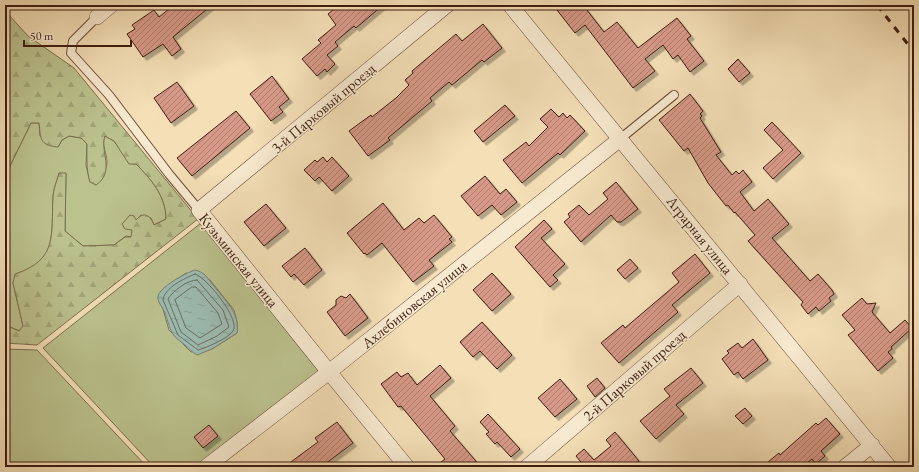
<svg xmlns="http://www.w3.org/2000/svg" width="919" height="472" font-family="'EB Garamond',serif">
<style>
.grass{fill:#bbc28e;stroke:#7c6f4e;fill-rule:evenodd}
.forest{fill:url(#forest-firs);stroke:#7c6f4e}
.water{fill:url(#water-ripples);stroke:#767c71}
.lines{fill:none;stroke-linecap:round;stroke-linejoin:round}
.shore{stroke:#6d6c60;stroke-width:1}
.building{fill:url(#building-hatch);stroke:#3e1c0f;filter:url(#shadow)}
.service-casing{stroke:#6c4d39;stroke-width:10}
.minor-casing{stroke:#6c4d39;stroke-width:16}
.service{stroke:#f8ead0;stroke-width:8}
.minor{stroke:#f8ead0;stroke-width:15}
.rail{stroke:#3e1c0f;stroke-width:3;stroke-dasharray:7 7;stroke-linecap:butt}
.labels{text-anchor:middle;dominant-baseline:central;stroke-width:3;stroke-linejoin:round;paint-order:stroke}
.street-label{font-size:15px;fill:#3e1c0f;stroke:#f8ead0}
</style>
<defs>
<pattern id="forest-firs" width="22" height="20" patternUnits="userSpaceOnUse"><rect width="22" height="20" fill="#bbc28e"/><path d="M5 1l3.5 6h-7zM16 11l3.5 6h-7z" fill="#a2a679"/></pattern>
<pattern id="water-ripples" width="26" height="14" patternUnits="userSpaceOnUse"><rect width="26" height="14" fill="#9cbcb2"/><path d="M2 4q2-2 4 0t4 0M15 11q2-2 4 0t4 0" fill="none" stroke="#87a198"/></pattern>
<pattern id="building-hatch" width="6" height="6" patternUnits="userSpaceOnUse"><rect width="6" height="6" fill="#d79a88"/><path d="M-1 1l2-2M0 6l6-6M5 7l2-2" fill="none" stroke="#b07d6e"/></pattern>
<filter id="shadow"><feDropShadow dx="3.5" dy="3.5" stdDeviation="0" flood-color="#0004"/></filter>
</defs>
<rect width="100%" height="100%" fill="#f4dfb7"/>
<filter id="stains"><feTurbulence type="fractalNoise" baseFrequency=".005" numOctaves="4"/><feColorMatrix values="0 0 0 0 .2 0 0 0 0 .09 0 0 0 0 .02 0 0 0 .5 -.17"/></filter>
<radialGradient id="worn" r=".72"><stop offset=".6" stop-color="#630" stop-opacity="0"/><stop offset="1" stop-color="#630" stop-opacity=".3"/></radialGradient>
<path class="grass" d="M31 123H39L40 136 58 147 62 140 69 136 81 138 87 144 86 165 90 182 101 180C103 175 107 168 107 162 107 153 101 145 105 136L114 141 132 164H136C151 179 166 196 166 219L154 225 151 218 141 215 136 220 132 237 126 236 114 245 83 246 65 231 66 174 59 173C57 181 53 190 53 198 51 235 58 260 16 274L13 283 23 326 20 331 5 325V176Z
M201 223 323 377 210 467H154L43 348ZM186 273 210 280 234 310 237 322V333L212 349 191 352 169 330 163 309 159 301 161 291Z
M5 349 37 350 147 467H5Z"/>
<path class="forest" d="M5 7 8 14 28 36 74 68 198 219 37 345 5 343V325L19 331 23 326 13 283 15 274C58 260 51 235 53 198 53 190 57 181 59 173H66L65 231 83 246 114 245 125 237H131L132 230 125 229 122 224 130 215 134 216 136 220C144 211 150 215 154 225L166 219C166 196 151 179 136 164H129L114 141 105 136C99 149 116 172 96 185L90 182C86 169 87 157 87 144L81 138 69 136 62 140 58 147C39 145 41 139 39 123H31L5 176Z"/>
<path class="water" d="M195 270C205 272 208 279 214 286 225 301 240 312 237 333L212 349 197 355C192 352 190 349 185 345 167 332 172 330 164 311 162 306 157 302 158 296 161 286 186 273 195 270Z"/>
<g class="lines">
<path class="shore" d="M195 274C205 276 241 319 233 331 229 338 206 348 198 350L178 335 163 300C164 288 185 278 195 274Z
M197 280 223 310 229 327 217 336 198 345 181 332 168 299C173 291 187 280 197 280Z
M192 287H196L218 313 222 324 200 338 186 328 175 300Z"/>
</g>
<path class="building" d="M174 5H212L173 37 181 49 172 56 163 44 143 57 127 34 135 29 132 25 154 10 159 17Z
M339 5H383L356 28 354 26 335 42 338 46 327 55 335 64 327 72 325 69 317 76 302 59 321 43 318 40 336 25 328 14Z
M553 5H583L604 32 617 22 638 48 677 18 691 36 687 39 704 61 690 72 678 55 673 59 663 45 645 59 655 71 633 88 585 25 575 33Z
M483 24 502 48 484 62 482 60 452 85 449 82 430 98 432 101 388 138 390 140 368 156 349 131 371 115 372 117 396 98 409 85 405 80 413 73 412 71 456 34 462 41Z
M738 59 750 73 739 82 728 69Z
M272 76 289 99 279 107 283 112 271 121 250 94Z
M177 82 194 106 171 123 154 98Z
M690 94 703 111 700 114 702 116 700 118 721 152 716 155 732 175 736 171 739 174 743 170 752 182 740 192 754 211 768 199 789 224 772 238 810 281 818 274 832 290 834 294 829 298 831 301 819 311 816 307 808 314 801 305 803 302 748 241 755 235 735 212 734 213 728 205 726 206 708 183 688 148 684 151 659 120Z
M505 105 515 116 483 142 474 131Z
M551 109 559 117 563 113 567 118 570 115 585 131 560 155 558 153 522 183 503 160 526 142 529 146 548 127 540 119Z
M236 111 250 128 192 176 177 158Z
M772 122 801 153 773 179 763 168 783 150 764 130Z
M323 157 327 162 332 157 349 176 332 191 319 177 315 181 304 170 315 160 317 162Z
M485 176 500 194 506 189 517 202 501 215 492 205 478 216 461 196Z
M616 182 638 209 621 222H617L611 215 581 242 564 222 570 217 568 214 579 205 589 215 608 199 603 193Z
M383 203 404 230 419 218 424 223 434 215 452 237 449 239 452 242 429 260 434 266 413 282 382 243 367 255 365 253 364 254 347 233Z
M266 204 286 228 264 246 244 222Z
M544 220 552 229 541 238 565 264 553 275 558 280 550 287 515 247Z
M305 248 322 270 304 285 294 274 291 277 282 266Z
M695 254 710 273 672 305 678 312 619 363 601 343 623 325 625 328 679 282 672 273Z
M630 259 638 268 625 279 617 270Z
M492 273 511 294 492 311 473 290Z
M350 294 368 318 345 336 327 312 336 305V300L341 296 346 298Z
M862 298 867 304 876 303 872 312 890 333 905 320 912 328 891 347 892 349 888 352 893 358 878 371 848 335 855 330 842 315Z
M482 322 512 355 497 369 480 351 473 357 460 342Z
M753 339 768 360 743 379 738 372 734 375 722 359 729 353 727 351 738 343 742 348Z
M440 365 451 378 430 396 455 426 450 431 481 467H435L445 459 401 406 398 407 381 384 397 372 401 377 408 373 417 385Z
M691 368 703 383 676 405 684 414 656 439 640 421 670 396 664 389Z
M597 378 605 388 595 397 587 386Z
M560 379 577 399 555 417 538 398Z
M745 408 752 416 743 424 735 416Z
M488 414 520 449 511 457 497 442 495 444 486 434 489 432 480 422Z
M826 418 840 434 821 451 825 456 816 464 812 459 802 467H762L779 453 780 455 816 423 818 425Z
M337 422 353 443 321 467H284L318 442 315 438Z
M209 425 218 436 203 448 194 437Z
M615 432 639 461 632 467H585L576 456 584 449 594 460 611 446 606 440Z"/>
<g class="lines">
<g class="service-casing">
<path id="service" d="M97 17 73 41 71 53 109 95 169 174 199 210
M620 139 674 95"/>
</g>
<g class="minor-casing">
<path id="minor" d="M510 5 889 467
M97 17 111 5
M206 467 329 372 620 139
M407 467 329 372 199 210 447 5
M527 467 740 284
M845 467 872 445"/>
</g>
<use href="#service" class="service"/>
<use href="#minor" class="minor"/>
<path class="rail" d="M877 5 914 52"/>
</g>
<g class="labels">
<g class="street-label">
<text transform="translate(323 108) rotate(-40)">3-й Парковый проезд</text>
<text transform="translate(700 235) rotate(51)">Аграрная улица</text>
<text transform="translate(239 260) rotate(51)">Кузьминская улица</text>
<text transform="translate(414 304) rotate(-39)">Ахлебиновская улица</text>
<text transform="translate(634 375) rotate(-41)">2-й Парковый проезд</text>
</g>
</g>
<rect width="919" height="472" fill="none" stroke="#f4dfb7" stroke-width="20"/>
<rect x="6" y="6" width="907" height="460" fill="none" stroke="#3e1c0f" stroke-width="2"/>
<rect x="10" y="10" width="899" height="452" fill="none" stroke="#3e1c0f"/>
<path d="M24 40v6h107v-6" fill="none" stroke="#3e1c0f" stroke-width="2"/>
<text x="30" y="40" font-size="12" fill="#3e1c0f" stroke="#f8ead0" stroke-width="3" paint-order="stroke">50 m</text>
<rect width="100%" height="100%" filter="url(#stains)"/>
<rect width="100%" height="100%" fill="url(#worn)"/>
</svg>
